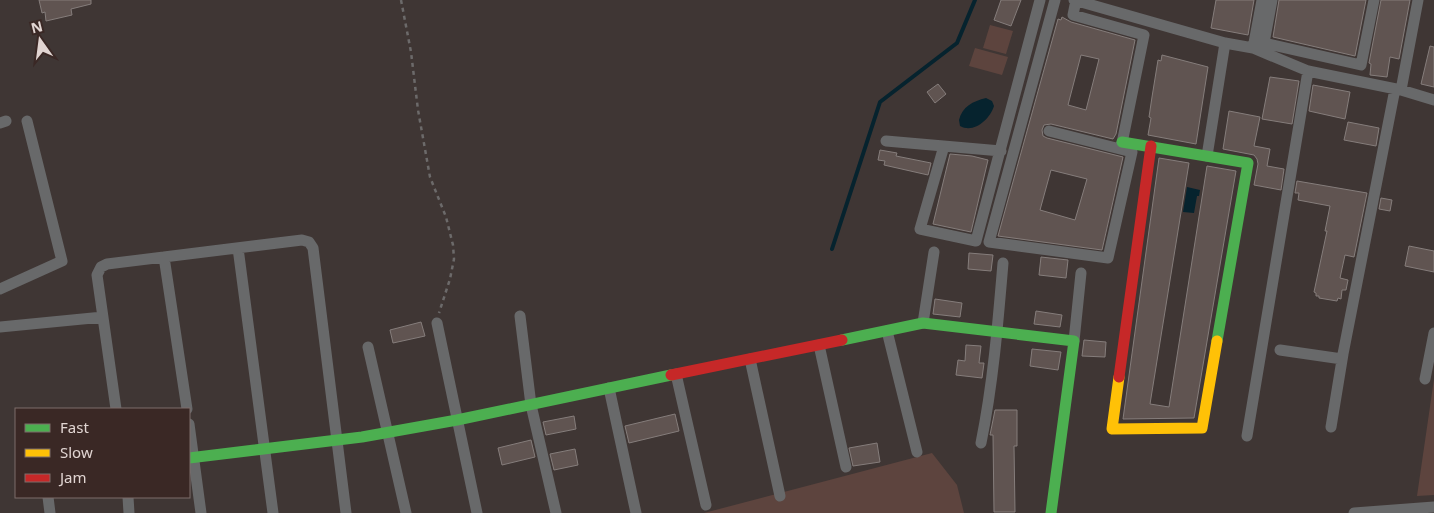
<svg xmlns="http://www.w3.org/2000/svg" width="1434" height="513" font-family="'Noto Sans',sans-serif">
<style>
.green{fill:#5d443e}
.water{fill:#06232e}
.lines{fill:none;stroke-linecap:round;stroke-linejoin:round}
.stream{stroke:#06232e;stroke-width:4}
.building{fill:#605451;stroke:#857d7b;fill-rule:evenodd}
.path{stroke:#6c6a6a;stroke-width:2.5;stroke-dasharray:4 4;stroke-linecap:butt}
.street{stroke:#68696a;stroke-width:11}
.fast{stroke:#4caf50;stroke-width:11}
.slow{stroke:#ffc107;stroke-width:11}
.jam{stroke:#c62828;stroke-width:11}
</style>
<rect width="100%" height="100%" fill="#3f3634"/>
<path class="green" d="M990 25 1013 31 1006 54 983 48Z
M975 48 1008 57 1002 75 969 66Z
M1434 379V495L1417 496Z
M932 453 957 485 964 513H704Z"/>
<path class="water" d="M986 98 992 101 994 106C990 119 974 134 960 126L959 120C962 107 973 101 986 98Z
M1187 187 1200 190 1199 196H1197L1194 213 1183 212Z"/>
<g class="lines">
<path class="stream" d="M832 249 880 102 957 43 975 0"/>
</g>
<path class="building" d="M39 0H91V4L71 9 72 15 46 21 45 12 42 13Z
M1001 0H1021L1011 26 994 20Z
M1216 0H1254L1248 35 1211 28Z
M1279 0H1366L1355 56 1273 37Z
M1381 0H1410L1399 59 1390 57 1387 77 1370 75 1371 64 1369 63Z
M1062 17 1071 22 1135 40 1116 134 1113 139 1051 124 1044 125 1042 130 1043 136 1047 138 1123 157 1102 250 998 236 1058 19 1061 20ZM1081 55 1099 59 1086 110 1068 105ZM1051 170 1087 179 1075 220 1040 210Z
M1430 46 1434 47V87L1421 84Z
M1162 55 1208 67 1196 144 1148 135 1151 118 1149 117 1152 97 1158 60 1161 61Z
M1270 77 1299 81 1292 124 1262 119Z
M938 84 946 94 935 103 927 92Z
M1313 85 1350 92 1345 119 1309 111Z
M1229 111 1260 117 1254 146 1270 149 1267 166 1284 169 1281 190 1254 185 1258 164 1257 159 1254 155 1223 149Z
M1348 122 1379 128 1376 146 1344 140Z
M880 150 897 153 896 156 931 163 928 175 884 165 885 161 878 160Z
M950 154 972 156 988 160 971 232 933 224Z
M1159 158 1189 163 1150 404 1169 407 1207 166 1236 171 1194 418 1123 419Z
M1297 181 1367 193 1354 257 1345 255 1340 278 1348 280 1346 290H1342L1341 299 1338 298 1337 301 1319 298V296H1316V293L1314 292 1327 231H1325L1330 206 1298 200 1299 193H1295Z
M1381 198 1392 200 1390 211 1379 209Z
M1409 246 1434 251V272L1405 266Z
M969 253 993 255 991 271 968 269Z
M1041 257 1068 260 1066 278 1039 275Z
M935 299 962 303 960 317 933 314Z
M1036 311 1062 315 1060 327 1034 324Z
M421 322 425 336 393 343 390 330Z
M1084 340 1106 342 1105 357 1082 356Z
M966 345 981 346 979 363H984L982 378 956 375 958 360 965 361Z
M1032 349 1061 352 1058 370 1030 366Z
M995 410H1017V446H1014L1015 512H994L993 435H990Z
M675 414 679 431 629 443 625 426Z
M574 416 576 429 546 435 543 422Z
M531 440 535 457 502 465 498 448Z
M877 443 880 462 853 466 849 448Z
M575 449 578 465 554 470 550 454Z"/>
<g class="lines">
<path class="path" d="M401 0 411 52 418 110 430 177 446 217 453 245 454 259 450 279 439 313"/>
<path class="street" d="M1074 0 1225 43 1253 48 1308 71 1401 90 1434 100
M1076 0 1073 15 1144 35 1121 148
M1272 0 1264 43 1361 65 1374 0
M1253 48 1262 0
M1401 90 1418 0
M0 123 6 121
M1049 131 1132 152 1108 258 989 242 1055 0
M886 141 1001 151
M944 146 920 229 976 241 1040 0
M1207 156 1225 43
M238 248 273 513
M164 257 187 409
M0 289 62 261 27 121
M520 316 531 405 556 513
M437 323 477 513
M923 323 934 252
M0 327 103 317
M887 331 917 452
M1074 341 1081 273
M819 345 846 467
M368 347 406 513
M1280 350 1342 359
M750 359 780 496
M676 374 706 505
M1425 379 1434 333
M609 388 636 513
M116 409 97 275 101 267 107 264 302 240 309 242 313 248 346 513
M189 424 201 513
M1331 427 1343 354 1395 89
M1247 436 1308 71
M981 443C993 384 998 323 1003 263
M48 497 50 513
M128 497 129 513
M1354 513 1434 507"/>
<path class="fast" d="M1122 142 1248 163 1217 341
M842 340 923 323 1074 341 1051 513
M189 458 362 437 457 420 671 375"/>
<path class="slow" d="M1119 377 1112 429 1202 428 1217 341"/>
<path class="jam" d="M671 375 842 340
M1119 377 1151 146"/>
</g>
<rect x="15" y="408" width="175" height="90" fill="#3a2825" stroke="#7d6d6a"/>
<rect x="25" y="424" width="25" height="8" fill="#4caf50" stroke="#7d6d6a"/>
<text x="60" y="433" font-size="15" fill="#e1d5d2">Fast</text>
<rect x="25" y="449" width="25" height="8" fill="#ffc107" stroke="#7d6d6a"/>
<text x="60" y="458" font-size="15" fill="#e1d5d2">Slow</text>
<rect x="25" y="474" width="25" height="8" fill="#c62828" stroke="#7d6d6a"/>
<text x="60" y="483" font-size="15" fill="#e1d5d2">Jam</text>
<g transform="translate(40 40) rotate(346)" stroke="#3a2825" stroke-width="4" paint-order="stroke">
<path d="M0-4L9 19L0 12L-9 19Z" fill="#e1d5d2"/>
<text y="-8" font-size="14" font-weight="bold" text-anchor="middle" fill="#e1d5d2">N</text>
</g>
</svg>
